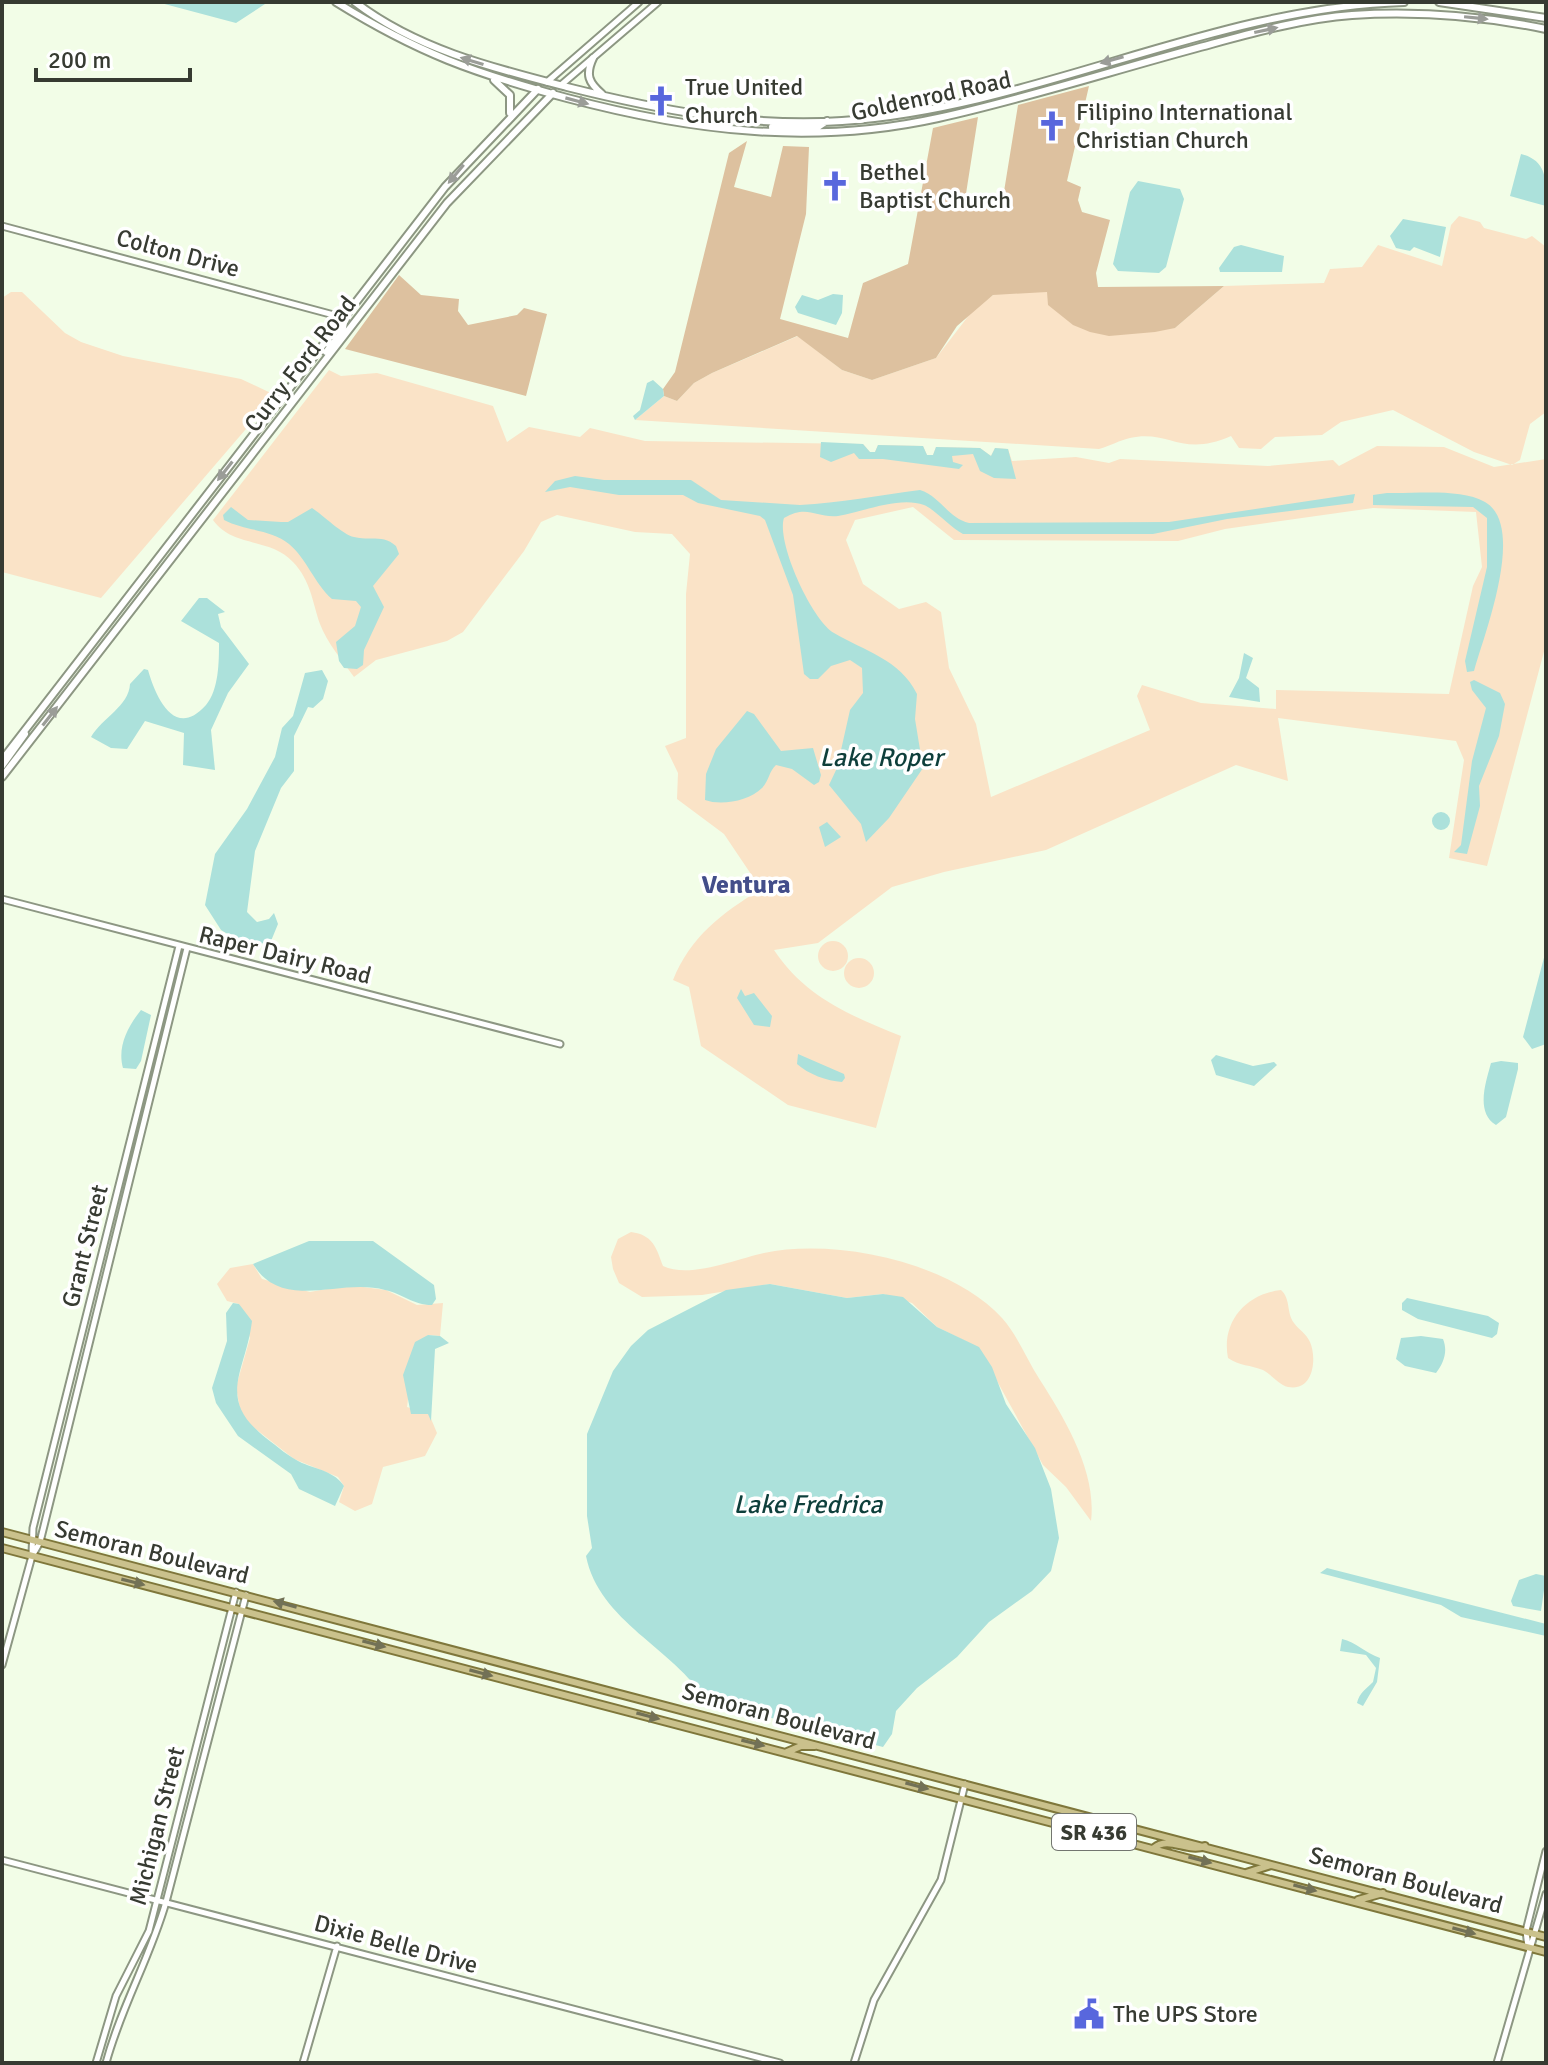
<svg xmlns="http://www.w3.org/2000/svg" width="1548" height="2065" font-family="Signika,sans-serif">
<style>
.green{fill:#fae3c7;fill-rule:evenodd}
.forest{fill:#ddc19f}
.water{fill:#ace1db}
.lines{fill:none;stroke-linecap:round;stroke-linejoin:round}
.tertiary-casing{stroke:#8d9783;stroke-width:9}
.secondary-casing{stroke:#8d9783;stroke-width:10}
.primary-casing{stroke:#7f773b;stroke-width:10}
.tertiary{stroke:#fff;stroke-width:5}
.secondary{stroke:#fff;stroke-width:6}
.primary{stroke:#cac18c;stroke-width:6}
.oneway{fill:#9b9d98}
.oneway2{fill:#727156}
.labels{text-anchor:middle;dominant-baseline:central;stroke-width:7;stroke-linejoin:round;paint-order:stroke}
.shield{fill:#fff;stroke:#737670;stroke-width:2}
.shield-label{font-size:22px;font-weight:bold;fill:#373b32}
.poi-label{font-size:24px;fill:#373b32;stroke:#fff;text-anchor:start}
.street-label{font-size:24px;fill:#373b32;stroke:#fff}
.water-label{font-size:26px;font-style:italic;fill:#0e3f3b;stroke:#fff}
.neighbourhood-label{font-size:26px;font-weight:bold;fill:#434e8a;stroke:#fff}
</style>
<rect width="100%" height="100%" fill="#f2fde7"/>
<path class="green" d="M1459 216 1480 222 1484 228 1526 239 1532 236 1546 247V412L1530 424 1520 460 1512 465 1474 452 1393 410 1341 422 1322 435 1275 437 1261 449 1239 448 1231 436C1182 458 1168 429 1130 438 1120 440 1110 446 1099 449L635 420 664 396 677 401 694 383 712 373 798 336 842 370 872 380 936 358 973 310 993 295 1003 292H1047L1175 328 1224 286 1324 283 1330 269 1362 267 1378 245 1442 266 1451 225Z
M11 292H22L65 333 81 342 123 356 241 379 275 395 101 598 2 572V298Z
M329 370 341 376 377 373 493 406 507 442 529 427 580 437 590 428 645 441 863 444 870 452H875L878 445 923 446 927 455H933L936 447 980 448 991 456 995 448 1008 449 1012 461 1076 457 1109 463 1120 459 1268 466 1333 460 1339 466 1377 446 1444 447 1494 467 1546 459V644L1487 866 1449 858 1464 760 1456 741 1278 718 1288 781 1236 765 1046 850 944 872 892 887 818 943 774 950C805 997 851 1016 901 1036L876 1128 788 1105 701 1046 689 987 673 980C691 936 721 914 761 889L724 834 677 799 678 773 665 746 686 738V594L690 554 672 534 635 532 557 515 541 522 524 551 463 632 447 641 376 660 354 677C343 661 327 643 320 624 312 601 311 581 293 562 270 537 233 548 213 520ZM913 507 954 540 1178 541 1225 529 1373 508 1476 512 1482 567 1473 586 1449 694 1276 690V709L1201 703 1142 685 1137 696 1150 730 991 797 976 724 949 668 941 612 926 602 899 609 863 584 846 540 855 520Z
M818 956a15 15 0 1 1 30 0a15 15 0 1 1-30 0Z
M844 973a15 15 0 1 1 30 0a15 15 0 1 1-30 0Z
M631 1232C653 1235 656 1247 663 1266 690 1279 736 1259 764 1253 836 1238 951 1262 1002 1318 1018 1336 1027 1360 1040 1380 1065 1419 1097 1472 1091 1521L1066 1487 1043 1465 979 1348 937 1327 912 1303 883 1294 847 1298 770 1284 702 1295 642 1297 619 1283 613 1269 611 1257 618 1239Z
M253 1264 262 1279 310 1292 348 1285 386 1290 417 1305 443 1303 440 1336 428 1335 404 1375 409 1391 407 1407 429 1414 437 1433 425 1456 383 1467 372 1504 355 1511 339 1502 344 1486 338 1477 294 1459 248 1423 240 1410 236 1387 250 1338 239 1304 227 1301 217 1284 230 1268Z
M1281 1290C1291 1299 1286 1312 1294 1323 1299 1330 1306 1333 1310 1342 1317 1358 1314 1392 1288 1387 1278 1384 1272 1375 1263 1370 1251 1365 1239 1366 1228 1358 1221 1322 1246 1294 1281 1290Z"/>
<path class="forest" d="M1089 86 1067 181 1081 187 1078 200 1082 212 1110 220 1096 273 1098 287 1224 286 1175 328 1155 332 1109 336 1090 332 1073 325 1048 305 1047 292 993 295 957 326 936 358 872 380 842 370 797 336 712 373 694 383 677 401 664 396 663 389 675 372 729 153 747 141 734 187 771 197 783 146 809 147 806 214 780 319 848 338 863 283 908 264 933 128 978 117 965 200 1001 210 1018 105Z
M399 275 421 295 459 299 458 311 468 325 517 315 524 308 547 314 526 396 345 349Z"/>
<path class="water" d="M157 2H268L236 23Z
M1521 154C1548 161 1546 181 1546 206L1510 196Z
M1138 181 1180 189 1184 199 1166 267 1159 273 1118 271 1113 264 1130 192Z
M1403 219 1446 227 1440 257 1414 247 1410 251 1396 248 1390 236Z
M1241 245 1284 256 1282 272H1220L1219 268 1234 247Z
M833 294 843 295 842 313 836 325 798 313 795 307 802 295 818 300Z
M653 380 663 389 664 396 635 420 633 416 640 410 647 383Z
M821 442 863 444 870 452H875L878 445 923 446 927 455H933L936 447 980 448 991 456 995 448 1008 449 1016 479 994 478 980 471 973 454 952 456 953 462 963 465 959 469 883 459H859L854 453 831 462 820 457Z
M575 476 604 480H691L721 500 800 505C839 503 880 495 920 490 940 496 948 518 969 523L1169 522 1355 494 1353 503 1227 519 1153 534H963C950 527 933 508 924 505 899 496 863 512 838 516 815 518 808 504 784 518 776 542 812 620 834 633 864 651 900 659 917 694L915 719 923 768 889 818 866 842 861 824 829 785 837 768 850 710 863 693 862 668 850 660 831 666 818 679H810L804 674 793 595 765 520 760 516 698 503 683 495H619L570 487 545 492 555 481Z
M1387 493C1415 494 1460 488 1485 502 1527 526 1484 635 1474 671L1467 672 1465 661 1487 567V518L1473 507 1373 505V495Z
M231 507 248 520 281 522H288L312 508C323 515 343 535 354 537 370 541 383 534 396 546L399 554 373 586 384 607 364 650 363 665 357 669 344 668 339 661 336 642 355 626 361 607 356 601 332 599C314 583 307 559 289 544 271 529 245 531 224 520L223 515Z
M199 598H207L225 612 218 614 221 627 249 664 228 693 211 730 215 770 183 765 184 733 145 721 127 749 111 748 91 737C102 718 129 706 130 684L144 669 148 670C155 695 174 741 206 705 219 690 219 661 219 643L181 621Z
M1244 653 1253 658 1246 678 1259 688 1260 702 1229 697 1239 678Z
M322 670 328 681 323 699 313 708 308 707 294 736V771L281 788 255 851 247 912 257 922 269 919 274 913 278 924 271 941 249 947 221 930 205 905 215 854 247 809 275 757 282 728 293 716 305 673Z
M1474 680 1500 693 1505 704 1499 736 1479 786 1480 806 1467 854 1454 852 1461 845 1472 761 1486 708 1472 690 1470 682Z
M747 711 754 714 781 751 813 748 821 775 819 782 814 785 792 769 776 765C769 771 769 781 762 788 749 801 721 806 705 800L706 774 716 749Z
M1432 821a9 9 0 1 1 18 0a9 9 0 1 1-18 0Z
M827 822 841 837 825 847 819 827Z
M1546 950V1044L1532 1049 1523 1037Z
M741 989 745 996 754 993 772 1016 770 1027 754 1025 737 998Z
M141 1010 151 1015 141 1061 136 1069 123 1068C117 1047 128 1026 141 1010Z
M798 1054 844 1074 845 1078 842 1082C827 1081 808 1074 797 1064Z
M1216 1055 1253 1066 1274 1062 1277 1065 1254 1086 1216 1075 1211 1060Z
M1501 1061 1518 1063V1069L1506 1117 1496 1125C1475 1112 1486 1082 1491 1063Z
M309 1241H373L434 1285 436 1299 432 1305C413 1305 403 1294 385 1290 340 1277 283 1313 253 1264Z
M770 1284 847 1298 883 1294 903 1297 937 1327 979 1347 992 1367 1006 1404 1035 1448 1051 1489 1059 1538 1051 1571 1032 1591 989 1622 957 1657 917 1688 896 1711 892 1734 883 1747 706 1701C674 1648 599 1622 586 1556L592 1548 587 1516V1434L613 1371 631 1346 648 1330 726 1290Z
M1407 1298 1488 1316 1499 1323 1497 1334 1492 1338 1418 1319 1402 1310V1303Z
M233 1303 239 1304 252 1321C246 1372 215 1398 266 1438 278 1447 289 1457 302 1463 317 1469 335 1472 344 1486L335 1506 299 1489 291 1474 238 1436 216 1403 212 1388 227 1341 226 1313Z
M428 1335 440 1336 449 1343 435 1349 431 1421 428 1414H411L403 1375 415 1342Z
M1421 1336 1443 1339C1448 1351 1444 1363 1436 1373L1405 1366 1396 1359 1401 1338Z
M1327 1568 1546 1624V1636L1461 1617 1441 1605 1320 1573Z
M1536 1574 1546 1576 1541 1611 1513 1606 1511 1601 1519 1580Z
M1342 1639C1356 1642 1365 1653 1380 1658L1377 1682 1363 1706 1357 1703C1359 1693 1367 1688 1373 1682L1376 1668 1366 1655 1340 1651Z"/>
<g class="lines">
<g class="tertiary-casing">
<path id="tertiary" d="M547 82 639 2
M561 85 658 2
M2 226 345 318
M2 899 560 1044
M32 1554 33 1528 179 946
M2 1665 32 1556 40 1542 187 948
M2 1860 780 2063
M1528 1947 1526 1931 1546 1851
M96 2063 116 1996 149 1931 236 1592
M106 2063C121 2007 150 1958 166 1902L246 1595
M303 2063 337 1946
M854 2063 874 2000 941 1880 965 1784
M1497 2063 1546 1894"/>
</g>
<g class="secondary-casing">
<path id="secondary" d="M336 2C418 53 474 73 567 98 691 131 812 146 938 118 1024 99 1108 72 1193 49 1245 35 1298 19 1352 15 1417 11 1483 16 1546 29
M355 2C416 49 493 68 567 87 659 110 746 127 842 121 1035 108 1210 8 1404 2
M1439 2 1546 18
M593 58C585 75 589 83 602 94
M494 80 510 95V113
M772 127H818L827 121
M326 352 342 332 345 318
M2 760 445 187 538 89
M2 766 25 734
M2 777 447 203 553 93"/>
</g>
<g class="primary-casing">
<path id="primary" d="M2 1532 1546 1937
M2 1548 1546 1952
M787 1752 801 1746H815
M1154 1848C1169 1835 1187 1853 1205 1846
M1246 1873 1271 1865
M1358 1900 1383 1893"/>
</g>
<use href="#tertiary" class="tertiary"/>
<use href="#secondary" class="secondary"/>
<use href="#primary" class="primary"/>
</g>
<defs><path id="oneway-solid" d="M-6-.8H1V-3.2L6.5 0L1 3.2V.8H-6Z" transform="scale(2)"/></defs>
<g class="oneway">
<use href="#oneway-solid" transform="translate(1476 18) rotate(6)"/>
<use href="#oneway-solid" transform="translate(1266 30) rotate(-12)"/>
<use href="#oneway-solid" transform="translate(1112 60) rotate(164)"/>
<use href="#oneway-solid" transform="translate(472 61) rotate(-163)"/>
<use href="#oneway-solid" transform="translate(577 101) rotate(15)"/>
<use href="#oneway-solid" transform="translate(456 174) rotate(130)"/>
<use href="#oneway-solid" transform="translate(225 471) rotate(128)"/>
<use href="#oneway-solid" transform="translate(50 716) rotate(-52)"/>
</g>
<g class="oneway2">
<use href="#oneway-solid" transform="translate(133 1582) rotate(14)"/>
<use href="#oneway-solid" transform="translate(285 1604) rotate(-165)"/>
<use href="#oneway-solid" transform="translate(374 1644) rotate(15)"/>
<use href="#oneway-solid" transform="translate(481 1673) rotate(15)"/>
<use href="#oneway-solid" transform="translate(648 1716) rotate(15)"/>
<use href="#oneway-solid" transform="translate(753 1743) rotate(14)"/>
<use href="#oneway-solid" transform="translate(917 1786) rotate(15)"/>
<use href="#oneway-solid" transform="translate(1200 1860) rotate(15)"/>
<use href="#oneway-solid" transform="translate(1305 1888) rotate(15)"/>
<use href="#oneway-solid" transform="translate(1464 1931) rotate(15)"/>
</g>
<defs>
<g id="church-bare" transform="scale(2.4)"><path d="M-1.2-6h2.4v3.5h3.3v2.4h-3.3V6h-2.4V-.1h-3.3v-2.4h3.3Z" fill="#5867dd" stroke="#fff" stroke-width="2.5" paint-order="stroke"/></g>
<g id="civic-bare" transform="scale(2.4)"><path d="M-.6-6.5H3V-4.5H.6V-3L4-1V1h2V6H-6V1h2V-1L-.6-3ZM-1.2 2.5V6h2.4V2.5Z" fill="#5867dd" stroke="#fff" stroke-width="2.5" paint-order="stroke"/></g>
</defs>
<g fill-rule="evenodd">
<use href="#church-bare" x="661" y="101"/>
<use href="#church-bare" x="1052" y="126"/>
<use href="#church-bare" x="835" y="186"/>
<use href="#civic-bare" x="1089" y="2014"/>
</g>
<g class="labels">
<rect class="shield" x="1052" y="1814" width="84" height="36" rx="6"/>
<g class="shield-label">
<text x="1094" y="1832">SR 436</text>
</g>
<g class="poi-label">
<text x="685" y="87">True United<tspan x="685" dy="28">Church</tspan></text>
<text x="1076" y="112">Filipino International<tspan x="1076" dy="28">Christian Church</tspan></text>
<text x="859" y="172">Bethel<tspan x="859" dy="28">Baptist Church</tspan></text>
<text x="1113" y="2014">The UPS Store</text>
</g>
<g class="street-label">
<text transform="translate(931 96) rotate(-12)">Goldenrod Road</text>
<text transform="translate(178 253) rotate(15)">Colton Drive</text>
<text transform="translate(300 364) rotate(-52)">Curry Ford Road</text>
<text transform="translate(285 955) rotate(14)">Raper Dairy Road</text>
<text transform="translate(85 1246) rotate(-76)">Grant Street</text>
<text transform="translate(152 1552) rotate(14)">Semoran Boulevard</text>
<text transform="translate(779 1716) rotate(15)">Semoran Boulevard</text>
<text transform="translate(157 1826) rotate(-76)">Michigan Street</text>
<text transform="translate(1406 1880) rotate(15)">Semoran Boulevard</text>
<text transform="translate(396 1944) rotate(15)">Dixie Belle Drive</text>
</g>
<g class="water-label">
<text x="881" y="758">Lake Roper</text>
<text x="808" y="1505">Lake Fredrica</text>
</g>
<g class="neighbourhood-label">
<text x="746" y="885">Ventura</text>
</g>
</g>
<rect width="1548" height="2065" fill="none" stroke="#373b32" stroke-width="8"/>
<path d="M36 68v12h154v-12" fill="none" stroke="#373b32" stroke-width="4"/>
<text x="48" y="68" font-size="24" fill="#373b32" stroke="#ffffff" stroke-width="6" paint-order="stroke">200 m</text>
</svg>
